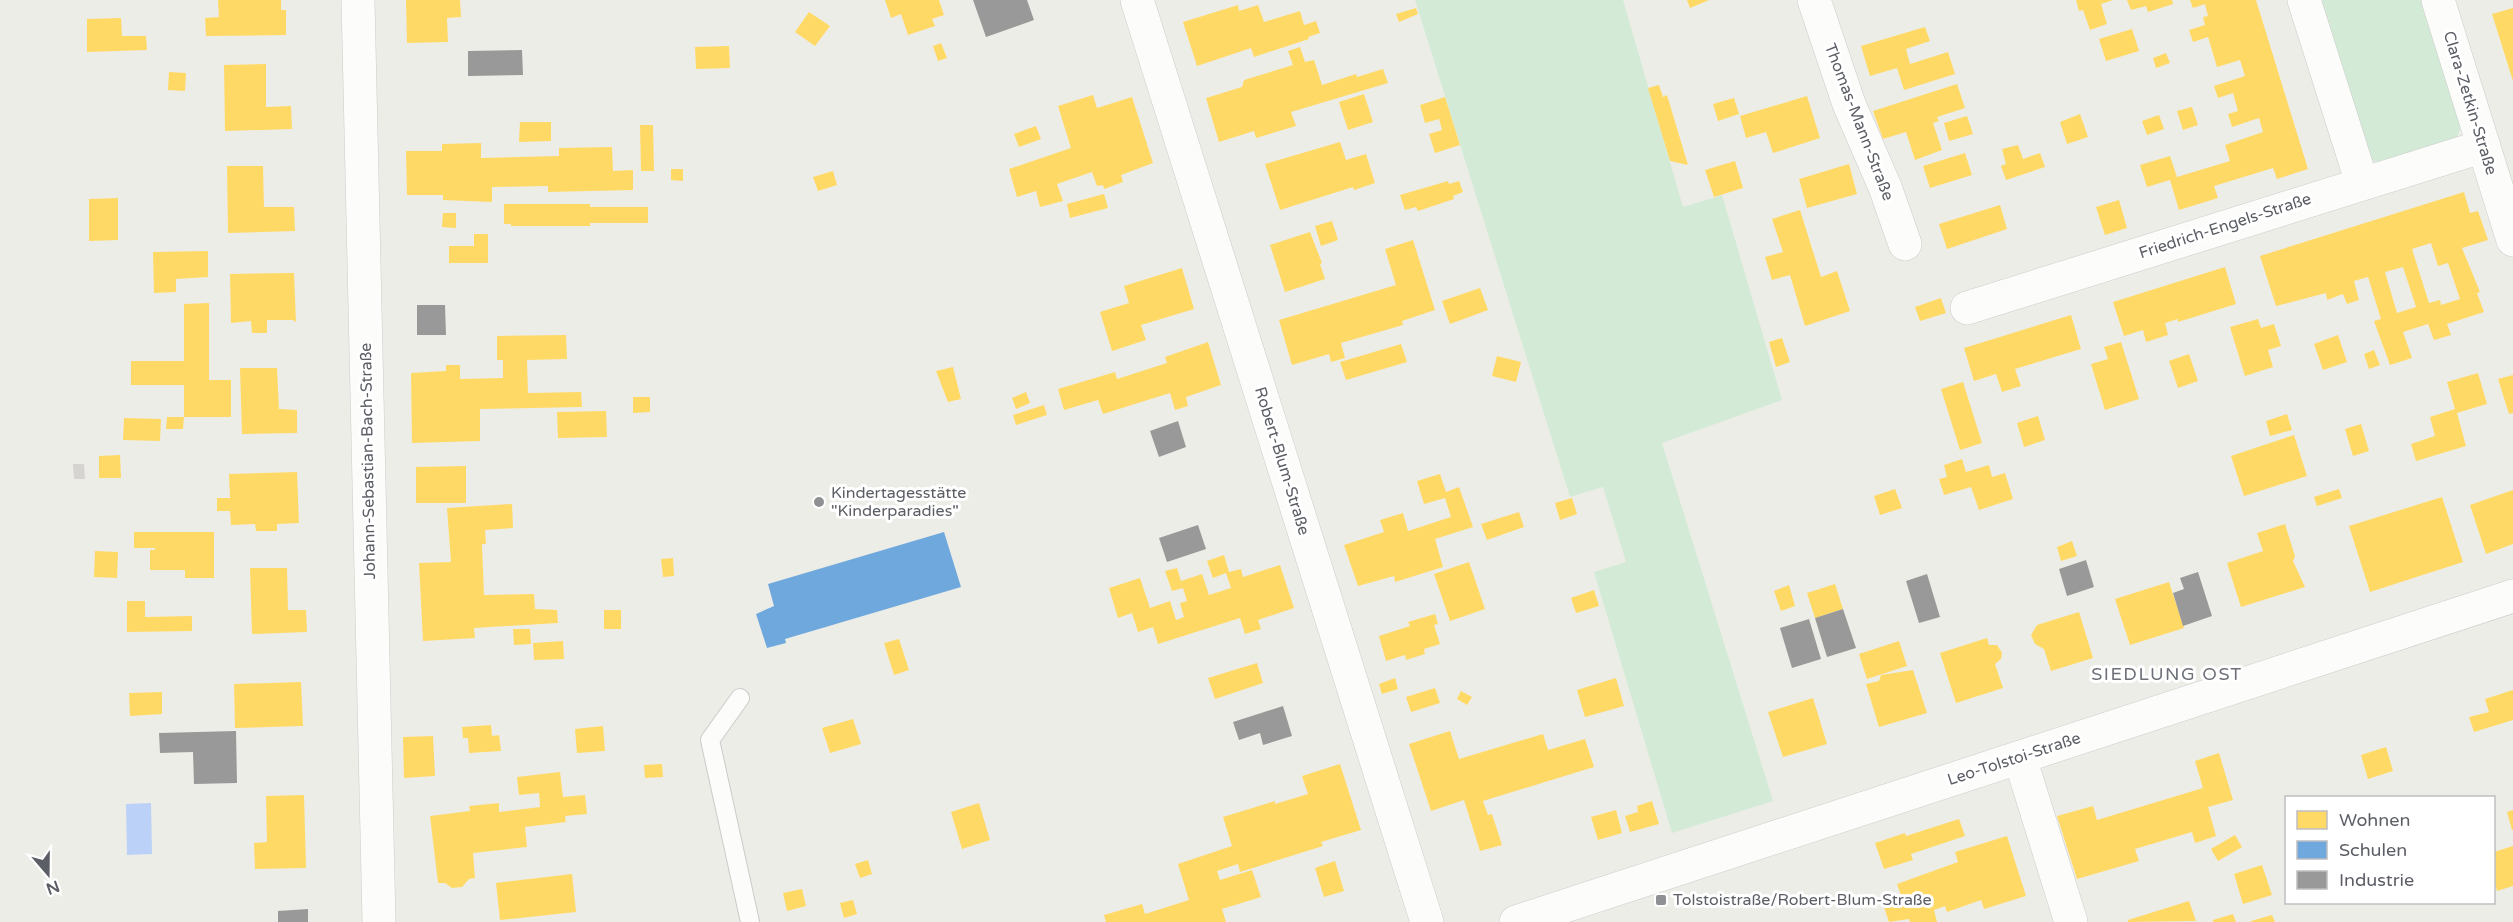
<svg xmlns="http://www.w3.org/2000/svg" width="2513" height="922" font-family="'Varela Round',sans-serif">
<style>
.green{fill:#d3ebd6}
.water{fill:#bbd1f8}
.homes{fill:#ffd966;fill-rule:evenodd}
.schools{fill:#6fa8dc}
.industry{fill:#999}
.building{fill:#d5d4d1}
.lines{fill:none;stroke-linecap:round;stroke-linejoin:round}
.lane-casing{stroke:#cbcbca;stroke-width:20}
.street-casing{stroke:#cbcbca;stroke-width:34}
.lane{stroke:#fcfcfb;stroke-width:18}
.street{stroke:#fcfcfb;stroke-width:33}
.poi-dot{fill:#8f9093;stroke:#fff;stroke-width:2}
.labels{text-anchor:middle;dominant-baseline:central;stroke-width:6;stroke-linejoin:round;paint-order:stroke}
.street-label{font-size:16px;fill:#5c5e66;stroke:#fff}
.poi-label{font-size:16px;fill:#5c5e66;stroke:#fff;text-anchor:start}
.neighbourhood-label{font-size:18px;letter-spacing:1.5px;fill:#6d7078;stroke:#fff}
</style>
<rect width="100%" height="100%" fill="#edede7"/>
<path class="green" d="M1415 0H1623L1683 207 1722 195 1782 400 1662 443 1773 801 1672 833 1594 572 1626 562 1603 487 1570 497Z
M2316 0H2423L2461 125 2457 138 2384 163 2371 160Z"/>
<path class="water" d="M151 803 152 854 127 855 126 804Z"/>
<path class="homes" d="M218 0H281V10H286V35L206 36 205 18 219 17Z
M406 0H460L461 17 447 18 448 42 407 43Z
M885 0H939L944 15 932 19 935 26 908 35 901 14 891 18Z
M1687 0H1709L1690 8Z
M2076 0H2113L2101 4 2107 24 2090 30 2083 10 2079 11Z
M2127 0H2172L2173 4 2148 12 2146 6 2131 10Z
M2190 0H2256L2308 169 2277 179 2273 168 2214 186 2218 198 2179 210 2170 180 2147 187 2140 165 2170 156 2177 177 2230 161 2225 145 2263 132 2259 118 2232 127 2228 114 2238 111 2233 93 2218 98 2214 86 2245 76 2240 60 2217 67 2208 37 2193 42 2189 30 2205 25 2203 17 2208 16 2205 4 2193 8Z
M1238 5 1239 11 1258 5 1264 22 1300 11 1304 25 1316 21 1320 33 1308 37 1309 39 1254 57 1251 48 1197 66 1183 22Z
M1416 8 1418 14 1399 22 1396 14Z
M2513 8V81L2492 14Z
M809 12 830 26 815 46 795 32Z
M121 18 122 36H146L147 50 87 52V19Z
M1925 27 1930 41 1906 49 1910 64 1948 52 1955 74 1904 90 1897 68 1870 76 1861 46Z
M2132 29 2139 51 2106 61 2099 39Z
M941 43 947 58 938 61 933 46Z
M729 46 730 68 696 69 695 47Z
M1300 47 1305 62 1314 60 1322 85 1356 74 1357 77 1383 69 1388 83 1291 112 1296 126 1256 138 1254 131 1219 142 1206 98 1242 87 1244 80 1293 65 1288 51Z
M2166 53 2170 63 2156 68 2153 58Z
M266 64V107L291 106 292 129 225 131 224 65Z
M169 72 186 73 185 91 168 90Z
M1957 84 1965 108 1937 117 1939 121 1933 123 1942 150 1915 160 1906 132 1883 139 1873 111Z
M1659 85 1663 97 1667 95 1688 165 1670 161 1648 88Z
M1364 94 1373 122 1348 130 1339 102Z
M1093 95 1097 108 1132 97 1153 163 1121 175 1123 182 1104 189 1103 185 1097 186 1092 172 1057 184 1063 201 1040 207 1036 191 1017 197 1009 169 1071 148 1058 106Z
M1807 96 1820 138 1773 153 1766 132 1746 138 1740 116Z
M1445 97 1460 145 1435 153 1429 134 1442 130 1439 119 1425 123 1420 105Z
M1734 98 1739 114 1718 121 1713 104Z
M2192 107 2198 125 2183 130 2177 111Z
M2080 114 2088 137 2067 144 2060 122Z
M2159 115 2164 129 2147 135 2142 121Z
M1967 116 1973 134 1949 141 1944 123Z
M520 122H551V141L519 142Z
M640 125H653L654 171H641Z
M1036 126 1041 139 1019 147 1014 134Z
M1340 142 1346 160 1366 154 1375 183 1354 190 1353 187 1280 210 1265 164Z
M481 143V158L559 156V148L612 147 613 171 633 170V190L548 192V186L492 187V202L443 200V195H407L406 151H442V144Z
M2018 145 2023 159 2040 153 2045 167 2006 180 2001 166 2006 164 2002 149Z
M1965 153 1972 175 1930 188 1923 166Z
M1735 161 1743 188 1714 197 1705 170Z
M1849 164 1857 194 1807 208 1799 179Z
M227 166H263L264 207H294L295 231 228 233Z
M671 169H683V181L671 180Z
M833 171 837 185 818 191 813 177Z
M1448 181 1449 184 1459 181 1463 192 1453 196 1454 199 1418 211 1416 207 1405 210 1400 195Z
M2464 192 2470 213 2478 211 2488 240 2462 248 2480 292 2477 293 2484 312 2447 324 2451 335 2434 340 2428 324 2403 332 2412 358 2390 365 2374 321 2381 319 2368 277 2354 281 2359 300 2347 304 2343 294 2327 300 2326 293 2276 306 2260 256ZM2431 243 2438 266 2448 263 2460 299 2441 305 2440 300 2429 303 2412 249ZM2403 267 2416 307 2397 313 2385 272Z
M1104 194 1108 208 1070 218 1067 204Z
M118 198V240L89 241V199Z
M2119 200 2127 228 2105 235 2096 207Z
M504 204H590V207H648V223H590V226H511V224H504Z
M2000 205 2007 229 1947 249 1939 224Z
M1800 210 1821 277 1837 271 1850 311 1805 326 1790 275 1772 280 1765 257 1783 252 1772 219Z
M443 213H456V228L442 227Z
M1332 221 1338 240 1321 246 1315 226Z
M1310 232 1322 263 1320 264 1325 279 1285 292 1270 245Z
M474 234H488V263H449V246H474Z
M1413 240 1435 310 1402 321 1403 325 1341 343 1345 358 1331 362 1329 354 1292 365 1279 320 1396 285 1385 249Z
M208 251V277L176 279V292L154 293 153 252Z
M2225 267 2236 304 2178 322V319L2165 323 2168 335 2146 342 2143 330 2124 336 2113 302Z
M1182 268 1194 309 1141 325 1146 340 1112 351 1100 312 1129 303 1124 286Z
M292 273H294L296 322 293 320H267V333H252L251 321 231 323 230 274Z
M1480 288 1488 310 1450 324 1442 301Z
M1941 298 1946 313 1920 321 1915 307Z
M209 303V380H231V417H184V385H131V361H184V304Z
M2071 315 2081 349 2015 369 2021 386 2002 392 1996 374 1974 381 1964 348Z
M2258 319 2261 328 2274 324 2281 346 2268 350 2273 367 2245 376 2230 327Z
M566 335 567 359 527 360 528 393 581 392 582 407 480 409V441L412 443 411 373 446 371V365H460V379L503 378V360H497V336Z
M2338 335 2347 362 2323 370 2314 344Z
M1782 338 1790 362 1776 367 1769 342Z
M1208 342 1221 385 1186 397 1188 406 1175 410 1170 393 1103 414 1098 400 1064 410 1058 389 1115 372 1117 379 1167 363 1165 357Z
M2121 342 2139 399 2105 410 2091 364 2108 359 2104 347Z
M1401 344 1407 362 1346 380 1340 362Z
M2374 350 2380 365 2369 369 2364 354Z
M2189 354 2198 381 2178 388 2169 361Z
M1497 356 1521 362 1516 382 1492 376Z
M953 367 961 399 948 402 936 371Z
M240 368H277L279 409 297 410V433L242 434Z
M2478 373 2487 404 2457 413 2466 446 2416 461 2411 444 2435 436 2430 417 2455 409 2447 382Z
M2513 375V413L2509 414 2498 379Z
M1963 382 1982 443 1960 450 1941 389Z
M1026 392 1030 403 1016 409 1012 398Z
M633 397H650V412L633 413Z
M1044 405 1047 415 1016 425 1013 415Z
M606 411 607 437 558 438 557 412Z
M2287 414 2292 430 2270 436 2266 421Z
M2038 416 2045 440 2024 447 2017 423Z
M167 417H184L183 429H166Z
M124 418 161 419 160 441 123 440Z
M2361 424 2369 451 2353 456 2345 429Z
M2294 435 2307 476 2244 496 2231 456Z
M120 455 121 478H99V456Z
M1962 459 1966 472 1989 465 1992 477 2005 473 2013 499 1979 510 1971 487 1944 495 1939 479 1947 477 1944 465Z
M466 466V503H416V467Z
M297 472 299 523 277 524V531H256L255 524 231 525 230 511H217V498H230L229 474Z
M1440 474 1446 492 1459 487 1473 527 1435 539 1443 567 1395 582 1394 576 1358 586 1344 545 1384 532 1380 520 1403 513 1408 531 1451 517 1445 498 1424 504 1417 481Z
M1895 489 1902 508 1880 515 1874 496Z
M2339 489 2342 498 2317 506 2314 497Z
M2513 490V544L2486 554 2470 505Z
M2442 497 2463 562 2370 592 2349 526Z
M1572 498 1577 514 1560 520 1555 503Z
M512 504 513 528 485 530 486 544H482L484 595 534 594 535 609 557 610 558 623 474 628 475 638 423 641 419 563 451 562 447 508Z
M1519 512 1524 527 1487 540 1481 524Z
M2285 524 2295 556 2293 561 2305 587 2241 607 2227 563 2263 551 2257 533Z
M134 532H214V578H185V570H150V550H155V548H134Z
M2072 541 2077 556 2061 561 2057 547Z
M95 551 118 552 117 578 94 577Z
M1224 555 1229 572 1241 569 1243 577 1280 565 1294 608 1258 620 1261 629 1245 634 1240 618 1158 644 1153 627 1138 632 1132 613 1118 618 1109 588 1140 578 1150 608 1170 601 1176 620 1184 617 1180 603 1187 601 1183 588 1172 591 1165 571 1177 568 1181 581 1202 574 1209 595 1231 588 1226 573 1213 578 1207 561Z
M673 558 674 576 663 577 661 559Z
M1469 562 1485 609 1450 621 1434 574Z
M250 568H287L288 610H306L307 632 252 634Z
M2169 582 2184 628 2130 645 2115 599Z
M1835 584 1843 609 1815 618 1807 593Z
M1789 585 1795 606 1781 611 1774 591Z
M1594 590 1599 606 1576 613 1571 598Z
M127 601H145V617L192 616V631L127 632Z
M604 610H621V629H604Z
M2079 612 2093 658 2051 671 2044 649 2035 644 2031 635 2037 625Z
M1435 614 1438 624 1434 625 1440 644 1424 649 1425 654 1406 660 1405 655 1386 661 1379 636 1410 626 1408 622Z
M513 629H530L531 644 514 645Z
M1987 638 1989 645H1997L2002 653 2001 659 1995 664 2003 688 1956 703 1940 653Z
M899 639 909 670 894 675 884 643Z
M563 641 564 659 534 660 533 643Z
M1899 641 1907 666 1867 679 1859 654Z
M1257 663 1263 683 1215 699 1208 678Z
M1913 670 1927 713 1879 727 1866 684 1879 681 1881 675Z
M1395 678 1398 689 1382 694 1379 684Z
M1616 678 1624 706 1585 717 1577 690Z
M301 682 303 726 235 728 234 684Z
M1435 688 1440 703 1411 712 1406 697Z
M2513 690V720L2474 732 2469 717 2489 712 2485 699Z
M1461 691 1472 697 1467 705 1457 699Z
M162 692V714L130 716 129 693Z
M1813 698 1827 744 1783 757 1768 712Z
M853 719 861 744 830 753 822 728Z
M491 725 492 736 499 735 501 751 469 753 468 738H463L462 727Z
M603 726 605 751 577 753 575 729Z
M1450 731 1459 759 1543 734 1548 750 1585 739 1594 767 1483 801 1488 815 1492 814 1502 845 1480 851 1464 800 1431 811 1409 744Z
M433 736 435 776 404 778 403 737Z
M2386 747 2393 771 2368 779 2361 755Z
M2219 753 2233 800 2208 807 2216 836 2195 843 2192 832 2135 849 2139 861 2077 879 2057 816 2093 806 2097 820 2203 788 2195 761Z
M662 764 663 777 645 778 644 765Z
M1340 764 1361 830 1321 842 1323 846 1240 872 1238 864 1217 871 1220 880 1252 870 1261 897 1222 909 1226 922H1106L1104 915 1142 904 1145 914 1189 900 1178 864 1232 846 1223 817 1275 801V804L1308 794 1302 776Z
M560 772 563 797 585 795 587 814 565 816 566 822 525 827 527 847 473 853 475 878 469 879 462 887 452 888 445 883H438L430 816 470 811 469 806 499 803V812L540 807 539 793 519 795 517 777Z
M304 795 306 868 255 869 254 843 267 842 266 796Z
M1652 801 1659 824 1630 832 1625 816 1638 812 1637 806Z
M979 803 990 840 962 849 951 812Z
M1616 810 1622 833 1598 840 1591 817Z
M2513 810V830H2512L2507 812Z
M1959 819 1965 836 1911 854 1913 860 1884 869 1875 843 1905 833 1906 836Z
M2235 835 2242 847 2218 861 2211 849Z
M2007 836 2026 896 1984 909 1981 900 1947 912 1945 906 1934 910 1937 922H1910L1909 919 1889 922 1884 907 1903 901 1897 884 1958 862 1955 852Z
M2513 846V886L2497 891 2494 879V852Z
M868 860 872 874 860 878 855 864Z
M1335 861 1344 891 1324 897 1315 868Z
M2262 865 2272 895 2243 904 2234 874Z
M572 874 576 912 500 920 496 883Z
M802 889 806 906 787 911 783 893Z
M853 900 857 914 844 918 840 903Z
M2189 901 2196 921 2128 922V920Z
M2233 914 2236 922H2213V920Z
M2272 915 2275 922H2251V921Z"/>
<path class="schools" d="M944 532 961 587 785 639 786 643 767 648 756 614 774 606 768 584Z"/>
<path class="industry" d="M973 0H1027L1034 20 986 37Z
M522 50 523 75 468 76V51Z
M417 305H445L446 335H417Z
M1178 421 1186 447 1159 457 1150 431Z
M1198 525 1206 549 1167 562 1159 538Z
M2086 560 2094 587 2067 596 2059 569Z
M2198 572 2212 616 2183 626 2173 593 2184 589 2180 578Z
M1927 574 1940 617 1919 623 1906 581Z
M1843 609 1856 648 1827 657 1815 618Z
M1809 619 1821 659 1792 668 1780 628Z
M1283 706 1292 736 1263 745 1260 733 1239 740 1233 722Z
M236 731 237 783 194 784 193 752 160 753 159 733Z
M308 909V922H278V911Z"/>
<path class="building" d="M73 464H84L85 479H74Z"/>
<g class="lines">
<g class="lane-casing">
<path id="lane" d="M740 698 710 740 750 922"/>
</g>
<g class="street-casing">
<path id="street" d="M358 0 379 922
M1137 0 1427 922
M1814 0 1849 104 1885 187 1905 244
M2304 0 2362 183
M2438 0 2513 240
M1967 308 2484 146
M2020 758 2071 922
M1516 922 2513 596"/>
</g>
<use href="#lane" class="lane"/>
<use href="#street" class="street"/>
</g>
<g class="poi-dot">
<circle cx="819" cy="502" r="6"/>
<rect x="1655" y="894" width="12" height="12" rx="3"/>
</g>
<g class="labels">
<g class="street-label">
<text transform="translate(2470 103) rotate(73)">Clara-Zetkin-Straße</text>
<text transform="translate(1859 122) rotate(69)">Thomas-Mann-Straße</text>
<text transform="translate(2225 226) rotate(-18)">Friedrich-Engels-Straße</text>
<text transform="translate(368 461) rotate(-91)">Johann-Sebastian-Bach-Straße</text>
<text transform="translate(1282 461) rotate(73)">Robert-Blum-Straße</text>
<text transform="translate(2014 759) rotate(-18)">Leo-Tolstoi-Straße</text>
</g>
<g class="poi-label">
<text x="831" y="493">Kindertagesstätte<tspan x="831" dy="18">"Kinderparadies"</tspan></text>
<text x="1673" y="900">Tolstoistraße/Robert-Blum-Straße</text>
</g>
<g class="neighbourhood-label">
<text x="2167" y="674">SIEDLUNG OST</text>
</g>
</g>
<rect x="2285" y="796" width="210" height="108" fill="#ffffff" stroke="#bebfc2" stroke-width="1.5"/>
<rect x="2297" y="811" width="30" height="18" fill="#ffd966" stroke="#bebfc2" stroke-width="1.5"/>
<text x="2339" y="826" font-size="18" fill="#5c5e66">Wohnen</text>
<rect x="2297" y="841" width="30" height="18" fill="#6fa8dc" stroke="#bebfc2" stroke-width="1.5"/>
<text x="2339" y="856" font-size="18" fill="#5c5e66">Schulen</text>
<rect x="2297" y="871" width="30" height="18" fill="#999999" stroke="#bebfc2" stroke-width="1.5"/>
<text x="2339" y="886" font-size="18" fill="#5c5e66">Industrie</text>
<g transform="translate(48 874) rotate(160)" stroke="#ffffff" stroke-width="4.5" paint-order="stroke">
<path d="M0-4.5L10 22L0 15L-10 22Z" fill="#5c5e66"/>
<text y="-9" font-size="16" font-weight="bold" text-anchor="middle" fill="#5c5e66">N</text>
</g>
</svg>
